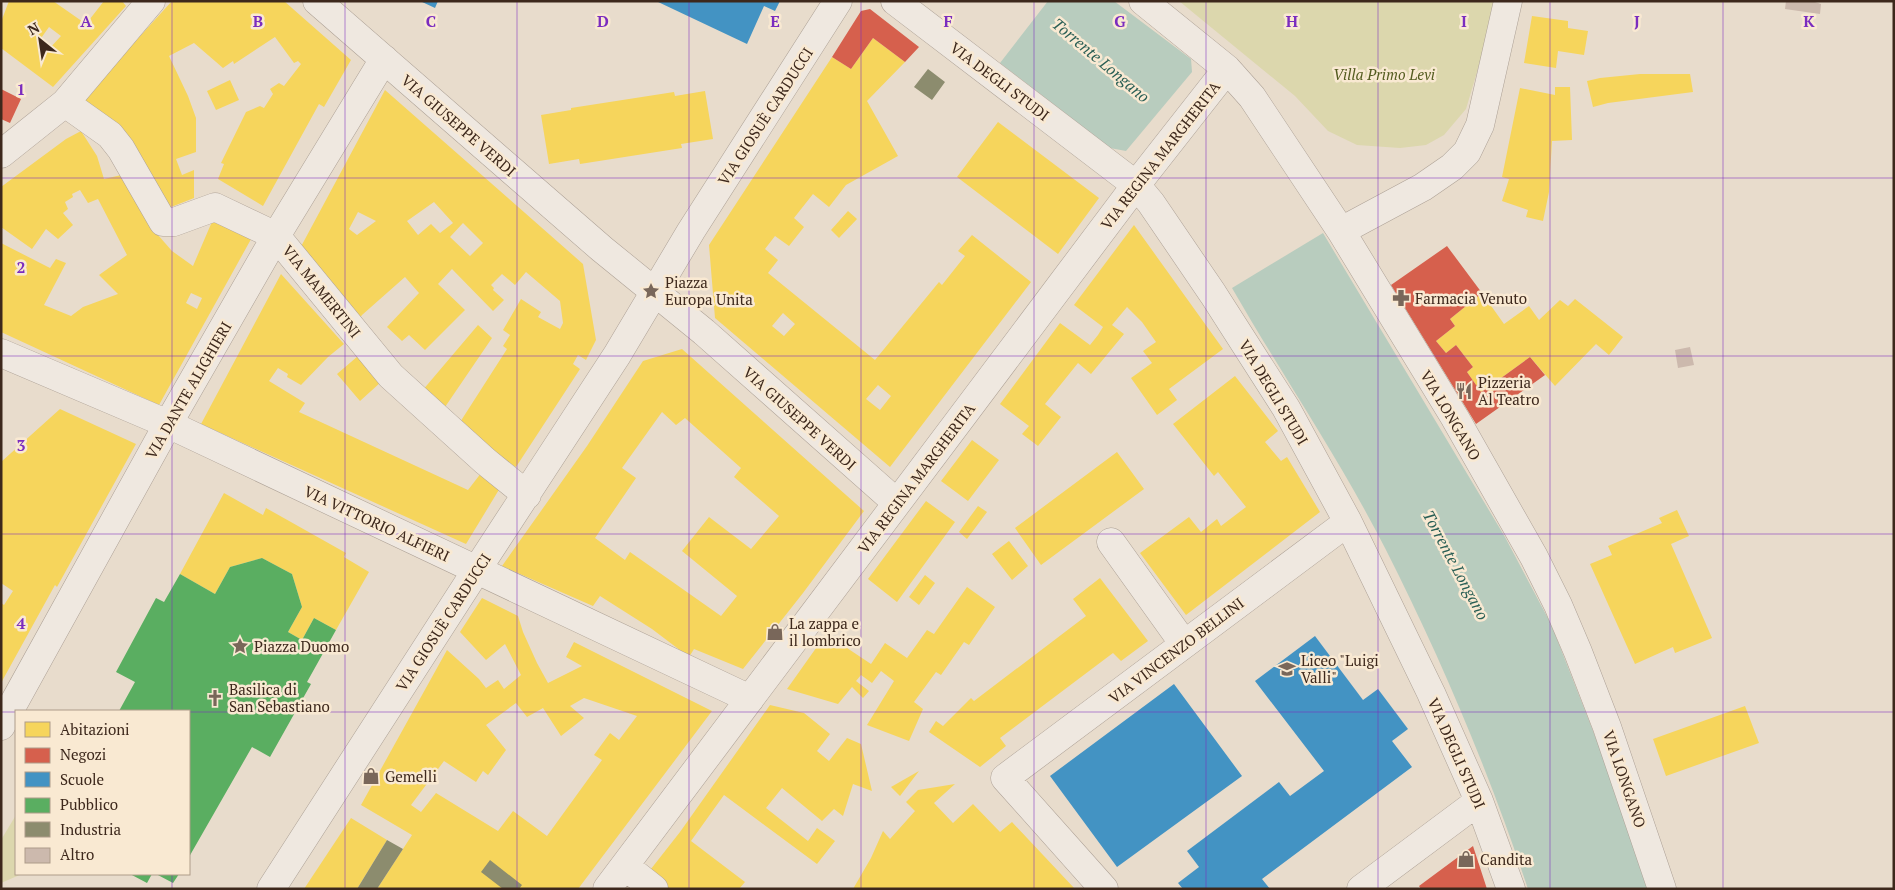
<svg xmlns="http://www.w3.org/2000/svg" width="1895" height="890" font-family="'PT Serif',serif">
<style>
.green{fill:#dcd7ad}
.water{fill:#b8ccbe}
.homes{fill:#f6d55c;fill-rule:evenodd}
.shops{fill:#d6604d}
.schools{fill:#4393c3}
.public{fill:#5aae61}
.industry{fill:#8c8c6e}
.building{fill:#ccb9ad}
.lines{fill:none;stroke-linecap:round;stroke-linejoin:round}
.minor-casing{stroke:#ada196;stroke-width:29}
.minor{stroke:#efe8e0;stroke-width:28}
.grid{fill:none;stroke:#7b2cbf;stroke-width:1;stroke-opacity:0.55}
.labels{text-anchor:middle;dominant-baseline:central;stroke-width:5;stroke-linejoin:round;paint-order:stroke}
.park-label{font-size:15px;font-style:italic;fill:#545c20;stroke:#f9e9d2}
.street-label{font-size:15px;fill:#3d281c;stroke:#f9e9d2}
.poi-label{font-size:15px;fill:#3d281c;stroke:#f9e9d2;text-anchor:start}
.water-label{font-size:16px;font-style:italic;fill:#2a5f55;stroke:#f9e9d2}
.grid-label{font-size:16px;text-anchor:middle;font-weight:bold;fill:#7b2cbf;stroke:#f9e9d2;stroke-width:5;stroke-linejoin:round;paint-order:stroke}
</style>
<rect width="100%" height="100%" fill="#e8dccc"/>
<path class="green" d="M1179 1H1494L1480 62 1466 109 1444 135 1426 145 1400 148 1357 145 1328 131 1295 96Z
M16 815V874H22L1 883V840Z"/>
<path class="water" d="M1048 1H1114L1191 59 1192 72 1126 151 1110 148 1000 63Z
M1323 233 1505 537 1551 624 1606 764 1649 889H1528C1489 772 1441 658 1385 548 1339 458 1282 375 1232 288Z"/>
<path class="homes" d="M9 1H53L86 24 104 1H122L126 6 53 87 1 48V22ZM49 27 61 36 49 49 39 41Z
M172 1H284L351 60 324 107 319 104 263 206 218 179 224 164 221 163 246 112 260 106 264 108 273 94 270 89 279 83 284 86 301 64 298 61 294 63 275 37 234 64 233 61 223 68 194 43 169 56 188 96 196 118V152L176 159 182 175 194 170V198L161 211 83 99Z
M1532 16 1568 21V28L1588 31 1584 55 1558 51 1556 68 1524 63Z
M873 38 905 62 867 101 898 156 846 185 829 207 813 194 794 218 804 227 789 246 775 236 765 249 778 260 768 273 875 360 939 282 942 285 965 256 958 251 972 235 1031 282 890 467 715 318 709 245 832 57 851 69ZM783 313 795 324 784 336 772 326ZM878 385 891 396 880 410 866 399Z
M1640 74H1690L1693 92 1608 103 1593 107 1587 81 1600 78Z
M230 80 239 100 216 110 207 91Z
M1555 87H1570L1572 140 1552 141 1549 192 1543 221 1526 217 1528 210 1502 201 1509 179 1502 177 1520 88 1555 95Z
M385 90 583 264 596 340 586 360 578 355 573 364 580 369 516 467 455 430 507 349 503 346 510 335 503 330 521 299 541 312 538 317 560 329 563 323 560 301 526 272 515 285 502 274 491 285 494 288 493 290 504 300 493 311 452 269 438 284 465 310 425 350 409 335 402 341 387 327 419 293 405 277 362 315 356 323 297 254ZM434 202 453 223 440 233 431 224 418 235 407 221ZM358 212 376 221 357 235 349 229ZM463 223 483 243 470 256 450 237Z
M705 91 713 139 681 144 682 148 580 164 579 159 549 164 541 115 571 110V108L674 92 675 96Z
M998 122 1099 198 1058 254 957 177Z
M81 131 97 156 104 179 130 173 141 205 158 235 172 251 193 266 214 217 255 232 159 405 1 332V243L50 268 56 259 66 263 44 305 71 316 83 307 118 294 99 275 127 255 98 199 88 203 80 190 72 194 73 197 65 202 68 209 63 213 73 225 58 239 46 229 32 249 1 227V187L66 139ZM191 293 202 298 197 309 186 303Z
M848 211 857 219 839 238 831 230Z
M1134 225 1223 349 1169 389 1177 400 1157 415 1131 378 1152 363 1143 351 1156 342 1142 322 1127 307 1112 325 1124 334 1091 374 1078 363 1045 404 1061 417 1038 446 1022 434 1029 426 1000 404 1060 323 1090 345 1098 335 1103 327 1074 305Z
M281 274 344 344 328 357 301 385 287 377 288 374 278 368 269 381 305 403 299 412 468 490 485 468 500 488 466 544 201 424Z
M1482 293 1504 324 1529 306 1539 320 1560 300 1568 306 1575 299 1623 337 1609 355 1596 344 1555 386 1530 357 1497 381 1500 386 1490 393 1487 388 1481 392 1467 372 1473 367 1456 345 1446 353 1436 341 1455 326 1450 319Z
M478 325 492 338 443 410 422 391Z
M682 349 864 511 803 593 743 669 694 649 689 657 652 629 600 596 593 606 502 566 587 446 643 361ZM662 412 676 425 685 418 741 468 734 477 779 516 751 549 709 517 682 551 737 596 721 616 630 552 625 560 595 538 636 478 622 468Z
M358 356 381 382 360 401 337 374Z
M1235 376 1278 431 1265 442 1281 461 1287 457 1320 512 1186 615 1140 553 1189 517 1201 532 1217 519 1221 526 1246 507 1218 472 1214 476 1173 424Z
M60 409 136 444 57 587 55 585 1 683V603L4 605 13 591 1 583V462Z
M972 440 999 460 968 501 941 481Z
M1117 452 1144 489 1041 565 1015 528Z
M224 493 263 515 266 508 346 553 344 557 369 572 336 630 314 618 302 640 288 632 302 607 292 574 262 558 230 567 215 594 180 574Z
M926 501 955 522 897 602 868 579Z
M978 506 987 512 967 539 959 532Z
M1677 510 1689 536 1671 544 1712 638 1675 653 1673 647 1635 664 1590 564 1612 555 1608 546 1662 523 1659 518Z
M1009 541 1028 566 1012 580 992 554Z
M925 575 935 583 919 605 909 597Z
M1100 578 1148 641 1121 661 1113 653 1000 738 1006 746 980 767 929 732 936 721 943 726 971 698 974 701 1086 616 1073 599Z
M967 587 995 607 969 645 964 642 941 675 936 672 914 702 923 709 909 741 867 725 894 681 881 671 872 683 861 675 856 681 869 691 863 698 852 687 838 704 787 689 826 634 871 664 885 643 907 658 927 630 934 634Z
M482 598 518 616 523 632 537 663 548 683 582 666 566 657 574 642 712 711 578 889H377L412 835 361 805 447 650 479 679 486 688 498 680 504 689 521 675 505 644 486 660 460 632ZM584 698 637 716 619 740 610 733 594 755 602 760 547 836 513 811 498 831 436 793 421 812 411 805 444 761 476 782 483 771 488 775 506 750 486 725 516 703 527 717 543 708 561 736 584 718 570 706Z
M770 705 804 713 830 734 817 751 829 761 847 738 861 744 872 791 853 784 843 816 834 809 822 821 782 788 766 808 808 841 817 828 835 841 817 864 724 795 691 841 745 882 739 889H666L647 874 680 832Z
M1745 706 1759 743 1666 776 1653 739Z
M919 771 900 796 891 787Z
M955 784 934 803 953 823 973 804 1000 832 1012 822 1075 889H853L871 858 883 831 890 839 915 811 906 802 918 790Z
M351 818 387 840 357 889H304Z"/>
<path class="shops" d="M870 9 919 47 905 62 873 38 851 69 832 57 861 11Z
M1 89 21 99 10 123 1 119Z
M1447 246 1482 293 1450 319 1455 326 1436 341 1446 353 1456 345 1473 367 1467 372 1481 392 1487 388 1490 393 1500 386 1497 381 1530 357 1545 375 1476 424 1391 285Z
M1473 846 1487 889H1421L1419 886Z"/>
<path class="schools" d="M420 1H438L435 8Z
M656 1H780L775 11 764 6 747 44Z
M1315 636 1363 700 1378 689 1408 729 1392 741 1412 767 1262 879 1270 889H1183L1178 883 1199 867 1187 851 1279 782 1290 796 1324 771 1255 681Z
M1174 684 1242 776 1117 867 1050 776Z"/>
<path class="public" d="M262 558 292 574 302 607 288 632 302 640 314 618 336 630 307 682 311 684 270 757 252 747 189 857V711H119L135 682 116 672 156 598 164 602 180 574 215 594 230 567Z
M130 874H152L147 883Z
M156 874H179L173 883Z"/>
<path class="industry" d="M928 69 945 82 932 100 914 87Z
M387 840 403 849 377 889H357Z
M490 860 522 885 519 889H503L481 872Z"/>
<path class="building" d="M1786 1H1812L1821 4 1820 14 1785 9Z
M1690 347 1694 365 1678 368 1675 350Z"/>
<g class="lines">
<g class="minor-casing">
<path id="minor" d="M317 1 602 249 704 332 897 503
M895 1 1136 185 1151 203 1213 294 1286 408 1348 522 1431 693 1479 801 1511 889
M1143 1 1227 69 1252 97 1341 231 1455 418 1534 557 1558 605 1578 652 1607 727 1662 889
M65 103 110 135 121 149 163 222H174L215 207 276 236 391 376 485 461 527 495
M1 154 65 103 151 1
M1341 231 1423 187 1452 167 1467 152 1480 125 1508 1
M1 353 168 424 750 699
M1111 542 1184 644
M1 726 168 424 276 236 384 59
M625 866 654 889
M271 889 476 571 617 355 691 231 838 1
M607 889 1136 185 1227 69
M1104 889 1005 778 1348 522
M1361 889 1479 801"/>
</g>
<use href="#minor" class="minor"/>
</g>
<path class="grid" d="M172 1V711M345 1V889M517 1V889M689 1V889M861 1V889M1034 1V889M1206 1V889M1378 1V889M1550 1V889M1723 1V889M1 178H1894M1 356H1894M1 534H1894M1 712H16M189 712H1894M172 874V889"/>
<defs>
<g id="sight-bare" transform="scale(1.35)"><path d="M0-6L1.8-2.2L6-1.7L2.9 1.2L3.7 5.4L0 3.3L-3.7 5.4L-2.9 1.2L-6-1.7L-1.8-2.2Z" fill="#79675a" stroke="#f9e9d2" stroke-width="2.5" paint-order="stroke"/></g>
<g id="pharmacy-bare" transform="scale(1.35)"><path d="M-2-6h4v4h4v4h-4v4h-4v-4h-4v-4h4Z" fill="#79675a" stroke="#f9e9d2" stroke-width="2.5" paint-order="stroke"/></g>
<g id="restaurant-bare" transform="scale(1.35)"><path d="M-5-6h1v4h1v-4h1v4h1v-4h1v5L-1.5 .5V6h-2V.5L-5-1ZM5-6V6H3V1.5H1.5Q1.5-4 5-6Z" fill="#79675a" stroke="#f9e9d2" stroke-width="2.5" paint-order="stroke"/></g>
<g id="shop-bare" transform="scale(1.35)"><path d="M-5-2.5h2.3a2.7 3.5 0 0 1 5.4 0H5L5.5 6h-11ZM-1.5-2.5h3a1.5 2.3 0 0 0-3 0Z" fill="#79675a" stroke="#f9e9d2" stroke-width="2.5" paint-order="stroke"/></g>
<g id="school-bare" transform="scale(1.35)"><path d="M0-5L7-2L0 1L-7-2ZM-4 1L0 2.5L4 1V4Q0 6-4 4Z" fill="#79675a" stroke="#f9e9d2" stroke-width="2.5" paint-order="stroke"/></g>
<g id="church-bare" transform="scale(1.35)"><path d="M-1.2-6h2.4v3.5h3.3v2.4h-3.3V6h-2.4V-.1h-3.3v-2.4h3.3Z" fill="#79675a" stroke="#f9e9d2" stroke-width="2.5" paint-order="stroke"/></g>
</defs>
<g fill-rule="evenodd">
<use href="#sight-bare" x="651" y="291"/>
<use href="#pharmacy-bare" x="1401" y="298"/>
<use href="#restaurant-bare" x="1464" y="391"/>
<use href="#shop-bare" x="775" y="632"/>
<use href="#sight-bare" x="240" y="646"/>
<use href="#school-bare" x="1287" y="669"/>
<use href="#church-bare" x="215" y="698"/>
<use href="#shop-bare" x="371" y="776"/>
<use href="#shop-bare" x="1466" y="859"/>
</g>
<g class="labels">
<g class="park-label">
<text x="1384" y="74">Villa Primo Levi</text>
</g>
<g class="street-label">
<text transform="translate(1000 81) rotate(37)">VIA DEGLI STUDI</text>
<text transform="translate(765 116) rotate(-57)">VIA GIOSUÈ CARDUCCI</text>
<text transform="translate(459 125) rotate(41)">VIA GIUSEPPE VERDI</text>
<text transform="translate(1160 155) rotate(-52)">VIA REGINA MARGHERITA</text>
<text transform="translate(322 291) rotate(51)">VIA MAMERTINI</text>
<text transform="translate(188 390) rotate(-60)">VIA DANTE ALIGHIERI</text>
<text transform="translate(1274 392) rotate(59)">VIA DEGLI STUDI</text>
<text transform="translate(1451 415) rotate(59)">VIA LONGANO</text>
<text transform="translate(800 418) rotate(42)">VIA GIUSEPPE VERDI</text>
<text transform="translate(916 478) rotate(-53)">VIA REGINA MARGHERITA</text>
<text transform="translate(377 523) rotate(25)">VIA VITTORIO ALFIERI</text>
<text transform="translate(443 622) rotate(-57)">VIA GIOSUÈ CARDUCCI</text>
<text transform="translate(1176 650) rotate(-37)">VIA VINCENZO BELLINI</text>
<text transform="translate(1457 753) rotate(66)">VIA DEGLI STUDI</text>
<text transform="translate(1625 779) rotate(71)">VIA LONGANO</text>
</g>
<g class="poi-label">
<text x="665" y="282">Piazza<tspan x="665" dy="17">Europa Unita</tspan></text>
<text x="1415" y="298">Farmacia Venuto</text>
<text x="1478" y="382">Pizzeria<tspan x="1478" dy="17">Al Teatro</tspan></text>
<text x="789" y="623">La zappa e<tspan x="789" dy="17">il lombrico</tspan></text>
<text x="254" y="646">Piazza Duomo</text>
<text x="1301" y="660">Liceo "Luigi<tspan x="1301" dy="17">Valli"</tspan></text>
<text x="229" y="689">Basilica di<tspan x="229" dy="17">San Sebastiano</tspan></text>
<text x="385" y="776">Gemelli</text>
<text x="1480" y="859">Candita</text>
</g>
<g class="water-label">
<text transform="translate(1101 60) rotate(40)">Torrente Longano</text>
<text transform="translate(1456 565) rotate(62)">Torrente Longano</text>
</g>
</g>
<g class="grid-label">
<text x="86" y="27">A</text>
<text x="258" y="27">B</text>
<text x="431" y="27">C</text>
<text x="603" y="27">D</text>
<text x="775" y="27">E</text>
<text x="948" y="27">F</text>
<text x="1120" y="27">G</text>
<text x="1292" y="27">H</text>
<text x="1464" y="27">I</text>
<text x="1637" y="27">J</text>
<text x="1809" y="27">K</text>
<text x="21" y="95">1</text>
<text x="21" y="273">2</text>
<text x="21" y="451">3</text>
<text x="21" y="629">4</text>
</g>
<rect width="1895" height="890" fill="none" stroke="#3d281c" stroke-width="5"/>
<rect x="15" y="710" width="175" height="165" fill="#f9e9d2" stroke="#ae9c89"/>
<rect x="25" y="722" width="25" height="15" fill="#f6d55c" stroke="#ae9c89"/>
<text x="60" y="735" font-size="15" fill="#3d281c">Abitazioni</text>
<rect x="25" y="748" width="25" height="15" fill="#d6604d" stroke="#ae9c89"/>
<text x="60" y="760" font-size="15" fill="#3d281c">Negozi</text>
<rect x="25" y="772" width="25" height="15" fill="#4393c3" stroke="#ae9c89"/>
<text x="60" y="785" font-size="15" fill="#3d281c">Scuole</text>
<rect x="25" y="798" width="25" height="15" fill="#5aae61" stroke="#ae9c89"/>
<text x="60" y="810" font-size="15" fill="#3d281c">Pubblico</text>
<rect x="25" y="822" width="25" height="15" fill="#8c8c6e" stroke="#ae9c89"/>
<text x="60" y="835" font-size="15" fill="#3d281c">Industria</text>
<rect x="25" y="848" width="25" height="15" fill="#ccb9ad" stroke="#ae9c89"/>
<text x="60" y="860" font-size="15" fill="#3d281c">Altro</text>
<g transform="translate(40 40) rotate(330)" stroke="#f9e9d2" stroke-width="4" paint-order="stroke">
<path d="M0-4L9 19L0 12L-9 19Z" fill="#3d281c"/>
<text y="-8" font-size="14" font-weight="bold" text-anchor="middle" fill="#3d281c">N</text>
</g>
</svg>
